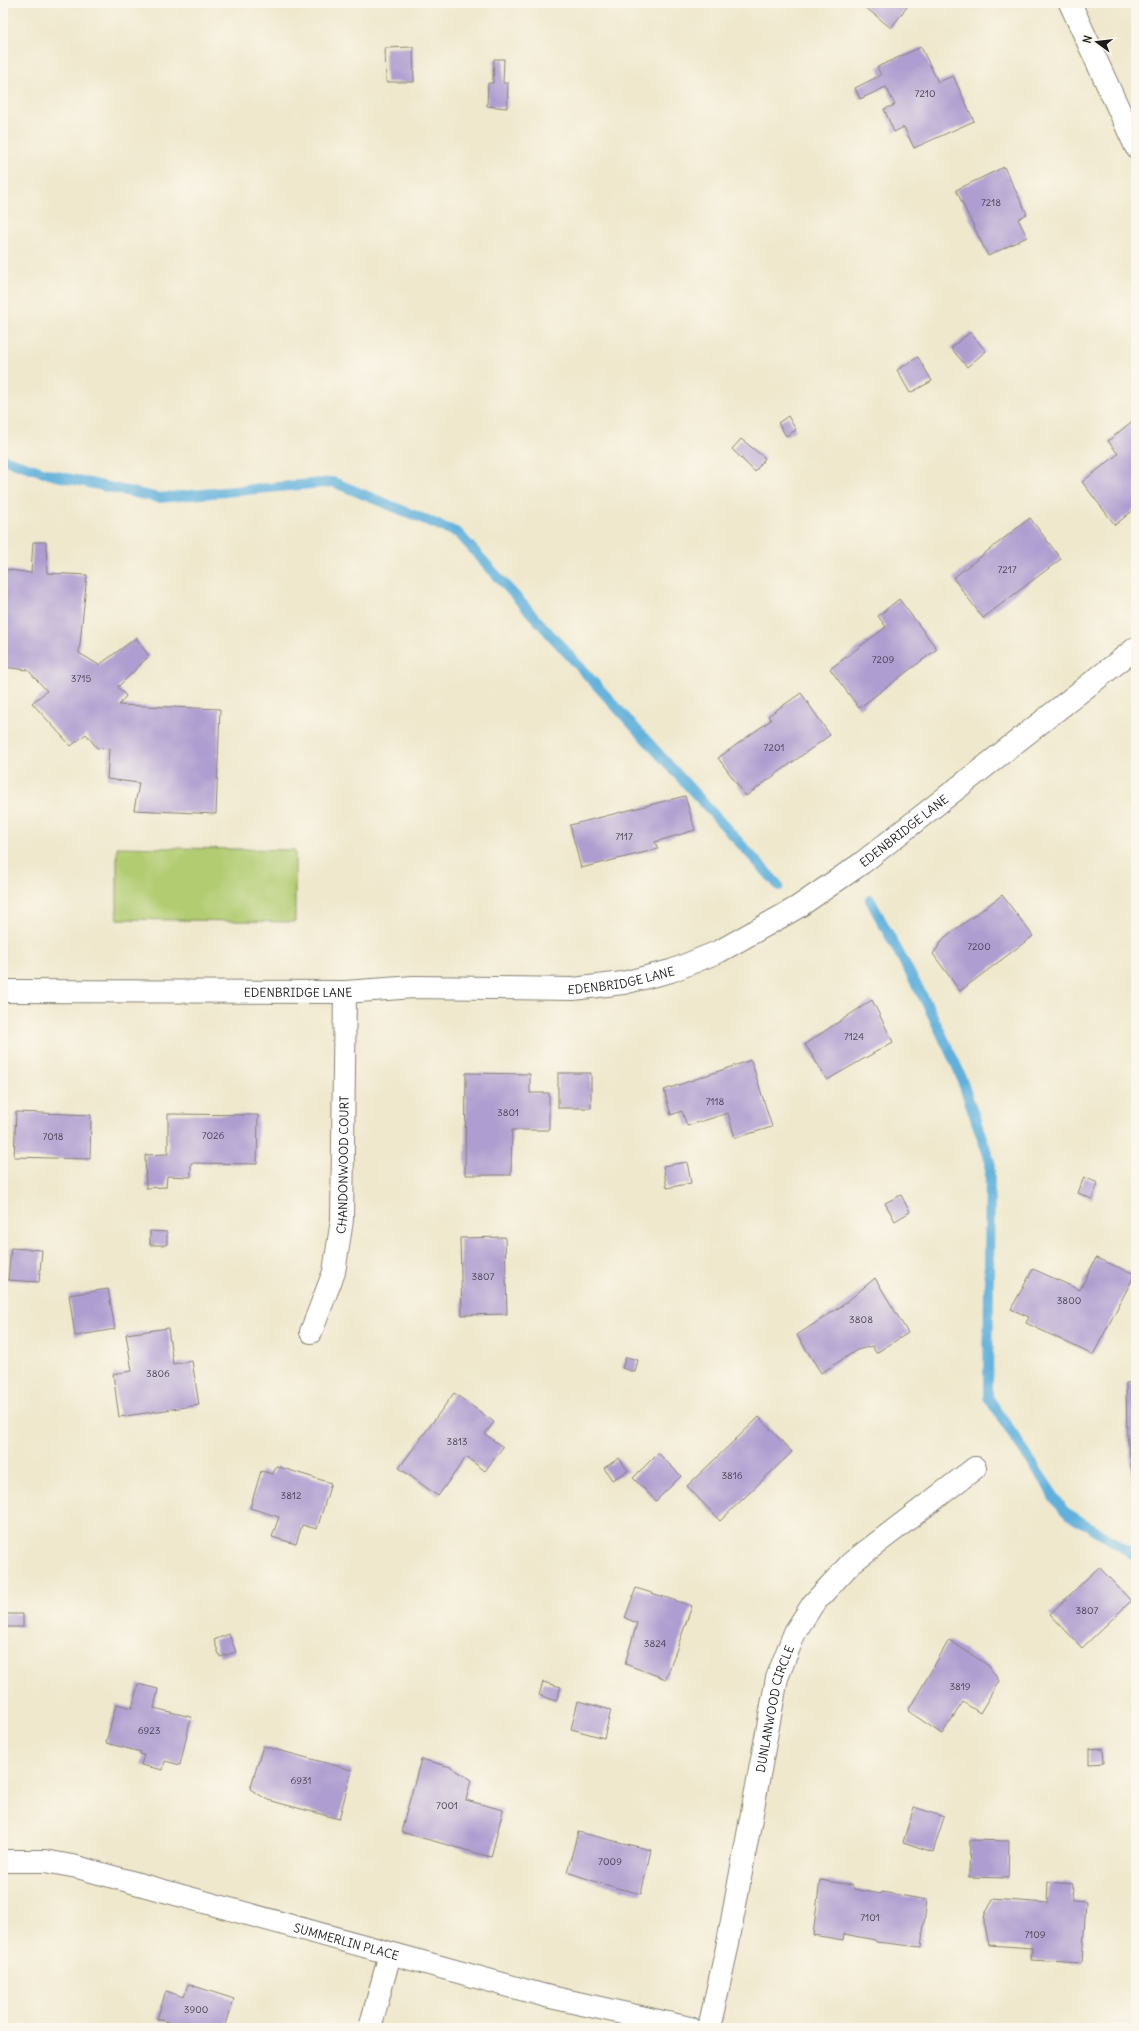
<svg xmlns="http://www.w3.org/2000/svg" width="1139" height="2031" font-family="Delius,sans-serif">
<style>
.green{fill:#b2cc72;stroke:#677447}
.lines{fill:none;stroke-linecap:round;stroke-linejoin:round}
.stream{stroke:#61b0db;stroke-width:10}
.building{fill:#ae9dd0}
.minor-casing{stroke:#868274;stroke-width:24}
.minor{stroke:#fff;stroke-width:22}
.labels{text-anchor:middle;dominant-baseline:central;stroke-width:3;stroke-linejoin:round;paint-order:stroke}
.number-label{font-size:10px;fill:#403c49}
.street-label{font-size:12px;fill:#1c1c1c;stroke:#fbf7ec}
</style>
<rect width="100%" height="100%" fill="#fbf7ec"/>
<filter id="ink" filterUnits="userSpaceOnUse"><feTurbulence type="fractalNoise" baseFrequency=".025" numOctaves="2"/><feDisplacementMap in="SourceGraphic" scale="8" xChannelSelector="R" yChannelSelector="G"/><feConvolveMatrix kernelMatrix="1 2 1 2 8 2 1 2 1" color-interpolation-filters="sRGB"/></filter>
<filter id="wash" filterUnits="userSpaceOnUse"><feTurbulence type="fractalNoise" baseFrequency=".012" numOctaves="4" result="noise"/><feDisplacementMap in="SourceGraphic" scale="16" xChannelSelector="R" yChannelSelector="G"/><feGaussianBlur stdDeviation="0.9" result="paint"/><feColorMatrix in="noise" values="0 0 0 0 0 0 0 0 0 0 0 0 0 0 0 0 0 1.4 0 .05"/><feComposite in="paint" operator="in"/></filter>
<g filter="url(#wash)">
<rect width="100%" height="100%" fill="#efe8cd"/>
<path class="green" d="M117 847 295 850V922L117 919Z"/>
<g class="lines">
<path class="stream" d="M3 459 52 475 159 498 333 482 458 533 779 886
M870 900 928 1006 958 1069 990 1161 988 1397 1064 1511 1136 1556"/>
</g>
<g id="blocks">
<path class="building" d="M860 3H910L891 28Z
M413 47 414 82H386L385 48Z
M921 47 938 82 953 76 974 121 914 148 904 127 894 132 884 109 895 105 886 87 860 99 855 88 881 75 877 67Z
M494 59H504L503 83H508L507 108 487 106 488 83H493Z
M1004 167 1027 214 1018 219 1027 237 988 256 956 190Z
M970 332 986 351 967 367 951 348Z
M918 357 932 381 910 393 897 370Z
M788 416 796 430 786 436 778 423Z
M1136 418V508L1115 525 1082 482 1118 454 1108 441Z
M741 439 765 458 755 472 732 449Z
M1030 518 1061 559 983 618 953 578Z
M33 542H46L47 573 87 575 79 653 99 665 136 638 149 656 118 687 126 696 119 705 220 709 216 814 134 810 139 783 107 779 109 749 97 748 86 734 71 746 32 703 47 691 28 670 3 667V569L31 573Z
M899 599 937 649 859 708 830 669 886 627 878 616Z
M801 693 830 735 746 796 718 758 771 720 768 716Z
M685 796 695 830 655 842 658 849 581 868 570 825Z
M1002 895 1033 936 960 991 933 954 944 938Z
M872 1000 893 1042 827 1080 805 1044Z
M751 1060 772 1127 735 1138 728 1113 687 1126 682 1111 671 1115 664 1090Z
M466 1073 530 1074V1093H549V1130H512L511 1175H465Z
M558 1073H591V1108H558Z
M16 1112 91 1115 90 1159 14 1157Z
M168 1114 258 1115 257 1164 191 1163V1177L167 1176 166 1187 146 1188 145 1155 168 1154Z
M687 1162 691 1183 667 1188 663 1166Z
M1084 1177 1098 1183 1092 1199 1078 1193Z
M901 1195 910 1212 895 1221 885 1203Z
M150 1231 167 1232V1245H150Z
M505 1237 507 1314 462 1315 460 1238Z
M11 1248 42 1250 39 1282 8 1280Z
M1096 1258 1135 1274 1093 1355 1026 1323 1029 1317 1011 1309 1033 1269 1080 1290Z
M875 1278 908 1333 876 1353 872 1346 857 1350 821 1373 797 1335 843 1305Z
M108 1289 115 1329 75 1336 69 1295Z
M168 1328 173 1364 192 1361 199 1405 119 1417 113 1374 132 1371 126 1334Z
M626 1357 638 1360 635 1372 622 1368Z
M1136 1382V1494H1135L1127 1435 1126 1383Z
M454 1393 494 1422 485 1434 503 1447 485 1471 466 1457 438 1496 399 1468Z
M759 1417 792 1452 720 1521 687 1486Z
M658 1453 681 1476 656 1501 633 1478Z
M619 1458 628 1471 612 1480 604 1468Z
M276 1466 331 1483 317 1529 302 1525 296 1544 272 1537 279 1517 250 1508 261 1471 273 1474Z
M1099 1567 1131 1601 1082 1648 1050 1614Z
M636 1588 692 1606 666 1679 625 1664 637 1623 625 1618Z
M3 1614H23V1627H3Z
M229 1634 236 1652 220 1657 214 1640Z
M949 1640 989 1666 999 1681 980 1713 963 1702 942 1734 908 1711Z
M543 1682 561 1687 556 1701 539 1695Z
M138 1684 158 1689 154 1708 191 1717 180 1765 165 1761 163 1770 141 1765 144 1755 140 1754 141 1752 106 1743 116 1704 132 1708Z
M578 1701 611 1710 604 1738 571 1729Z
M263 1746 352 1770 339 1819 268 1800 250 1789Z
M1103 1748 1104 1763 1089 1764V1749Z
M421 1759 451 1767 471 1780 466 1800 503 1810 491 1857 401 1832Z
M914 1807 944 1817 933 1852 903 1842Z
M578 1832 651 1850 641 1894 603 1884 567 1872Z
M970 1840 1009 1841 1008 1878 969 1877Z
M820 1880 852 1885 854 1889 881 1894 882 1892 927 1900 921 1947 876 1942 875 1940 844 1934 843 1940 813 1935Z
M1048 1882 1073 1884 1072 1901 1086 1902 1082 1963 1031 1960 1032 1948 989 1945 984 1922 985 1913 993 1899 1047 1903Z
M188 1984 234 1999 225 2028H174L175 2024 157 2019 166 1991 184 1997Z"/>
</g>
</g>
<g filter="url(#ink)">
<use href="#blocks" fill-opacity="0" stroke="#868274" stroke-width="1"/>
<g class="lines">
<g class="minor-casing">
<g id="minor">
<path d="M1070 3 1136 147"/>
<path id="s1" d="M3 991 345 992 414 987 573 989 623 983 671 971 720 951 798 907 862 863 1136 648"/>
<path id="s2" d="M311 1332 334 1272 342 1220 345 992"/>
<path id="s3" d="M3 1861H45L77 1867 546 1996 690 2028"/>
<path d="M370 2028 390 1954"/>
<path id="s4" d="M709 2028 727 1948 777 1678 795 1632 813 1604 851 1563 975 1468"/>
</g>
</g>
<use href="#minor" class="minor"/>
</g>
</g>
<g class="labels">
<g class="number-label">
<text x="925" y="93">7210</text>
<text x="991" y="202">7218</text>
<text x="1007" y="569">7217</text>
<text x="883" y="659">7209</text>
<text x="81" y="678">3715</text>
<text x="774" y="747">7201</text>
<text x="624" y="836">7117</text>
<text x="979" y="946">7200</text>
<text x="854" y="1036">7124</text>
<text x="715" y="1101">7118</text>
<text x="508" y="1112">3801</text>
<text x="213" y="1135">7026</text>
<text x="53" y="1136">7018</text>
<text x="483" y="1276">3807</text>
<text x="1069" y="1300">3800</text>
<text x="861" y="1319">3808</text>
<text x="158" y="1373">3806</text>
<text x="457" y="1441">3813</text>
<text x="732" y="1475">3816</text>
<text x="291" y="1495">3812</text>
<text x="1087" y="1610">3807</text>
<text x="655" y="1643">3824</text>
<text x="960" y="1686">3819</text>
<text x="149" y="1730">6923</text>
<text x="301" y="1780">6931</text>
<text x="447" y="1805">7001</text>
<text x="610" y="1861">7009</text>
<text x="870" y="1917">7101</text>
<text x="1035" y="1934">7109</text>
<text x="196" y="2009">3900</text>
</g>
<g class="street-label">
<text stroke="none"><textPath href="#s1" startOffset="943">EDENBRIDGE LANE</textPath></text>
<text stroke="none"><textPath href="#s1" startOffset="619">EDENBRIDGE LANE</textPath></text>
<text stroke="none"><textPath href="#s1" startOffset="295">EDENBRIDGE LANE</textPath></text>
<text stroke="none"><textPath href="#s2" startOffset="172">CHANDONWOOD COURT</textPath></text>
<text stroke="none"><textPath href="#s4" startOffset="326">DUNLANWOOD CIRCLE</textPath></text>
<text stroke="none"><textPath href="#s3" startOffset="354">SUMMERLIN PLACE</textPath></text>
</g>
</g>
<rect width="1139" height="2031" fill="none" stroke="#fbf7ec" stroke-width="16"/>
<g transform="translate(1097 42) rotate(285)" stroke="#fbf7ec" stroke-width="3" paint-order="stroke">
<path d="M0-3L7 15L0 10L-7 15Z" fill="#1c1c1c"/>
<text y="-6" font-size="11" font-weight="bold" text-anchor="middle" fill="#1c1c1c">N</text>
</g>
</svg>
